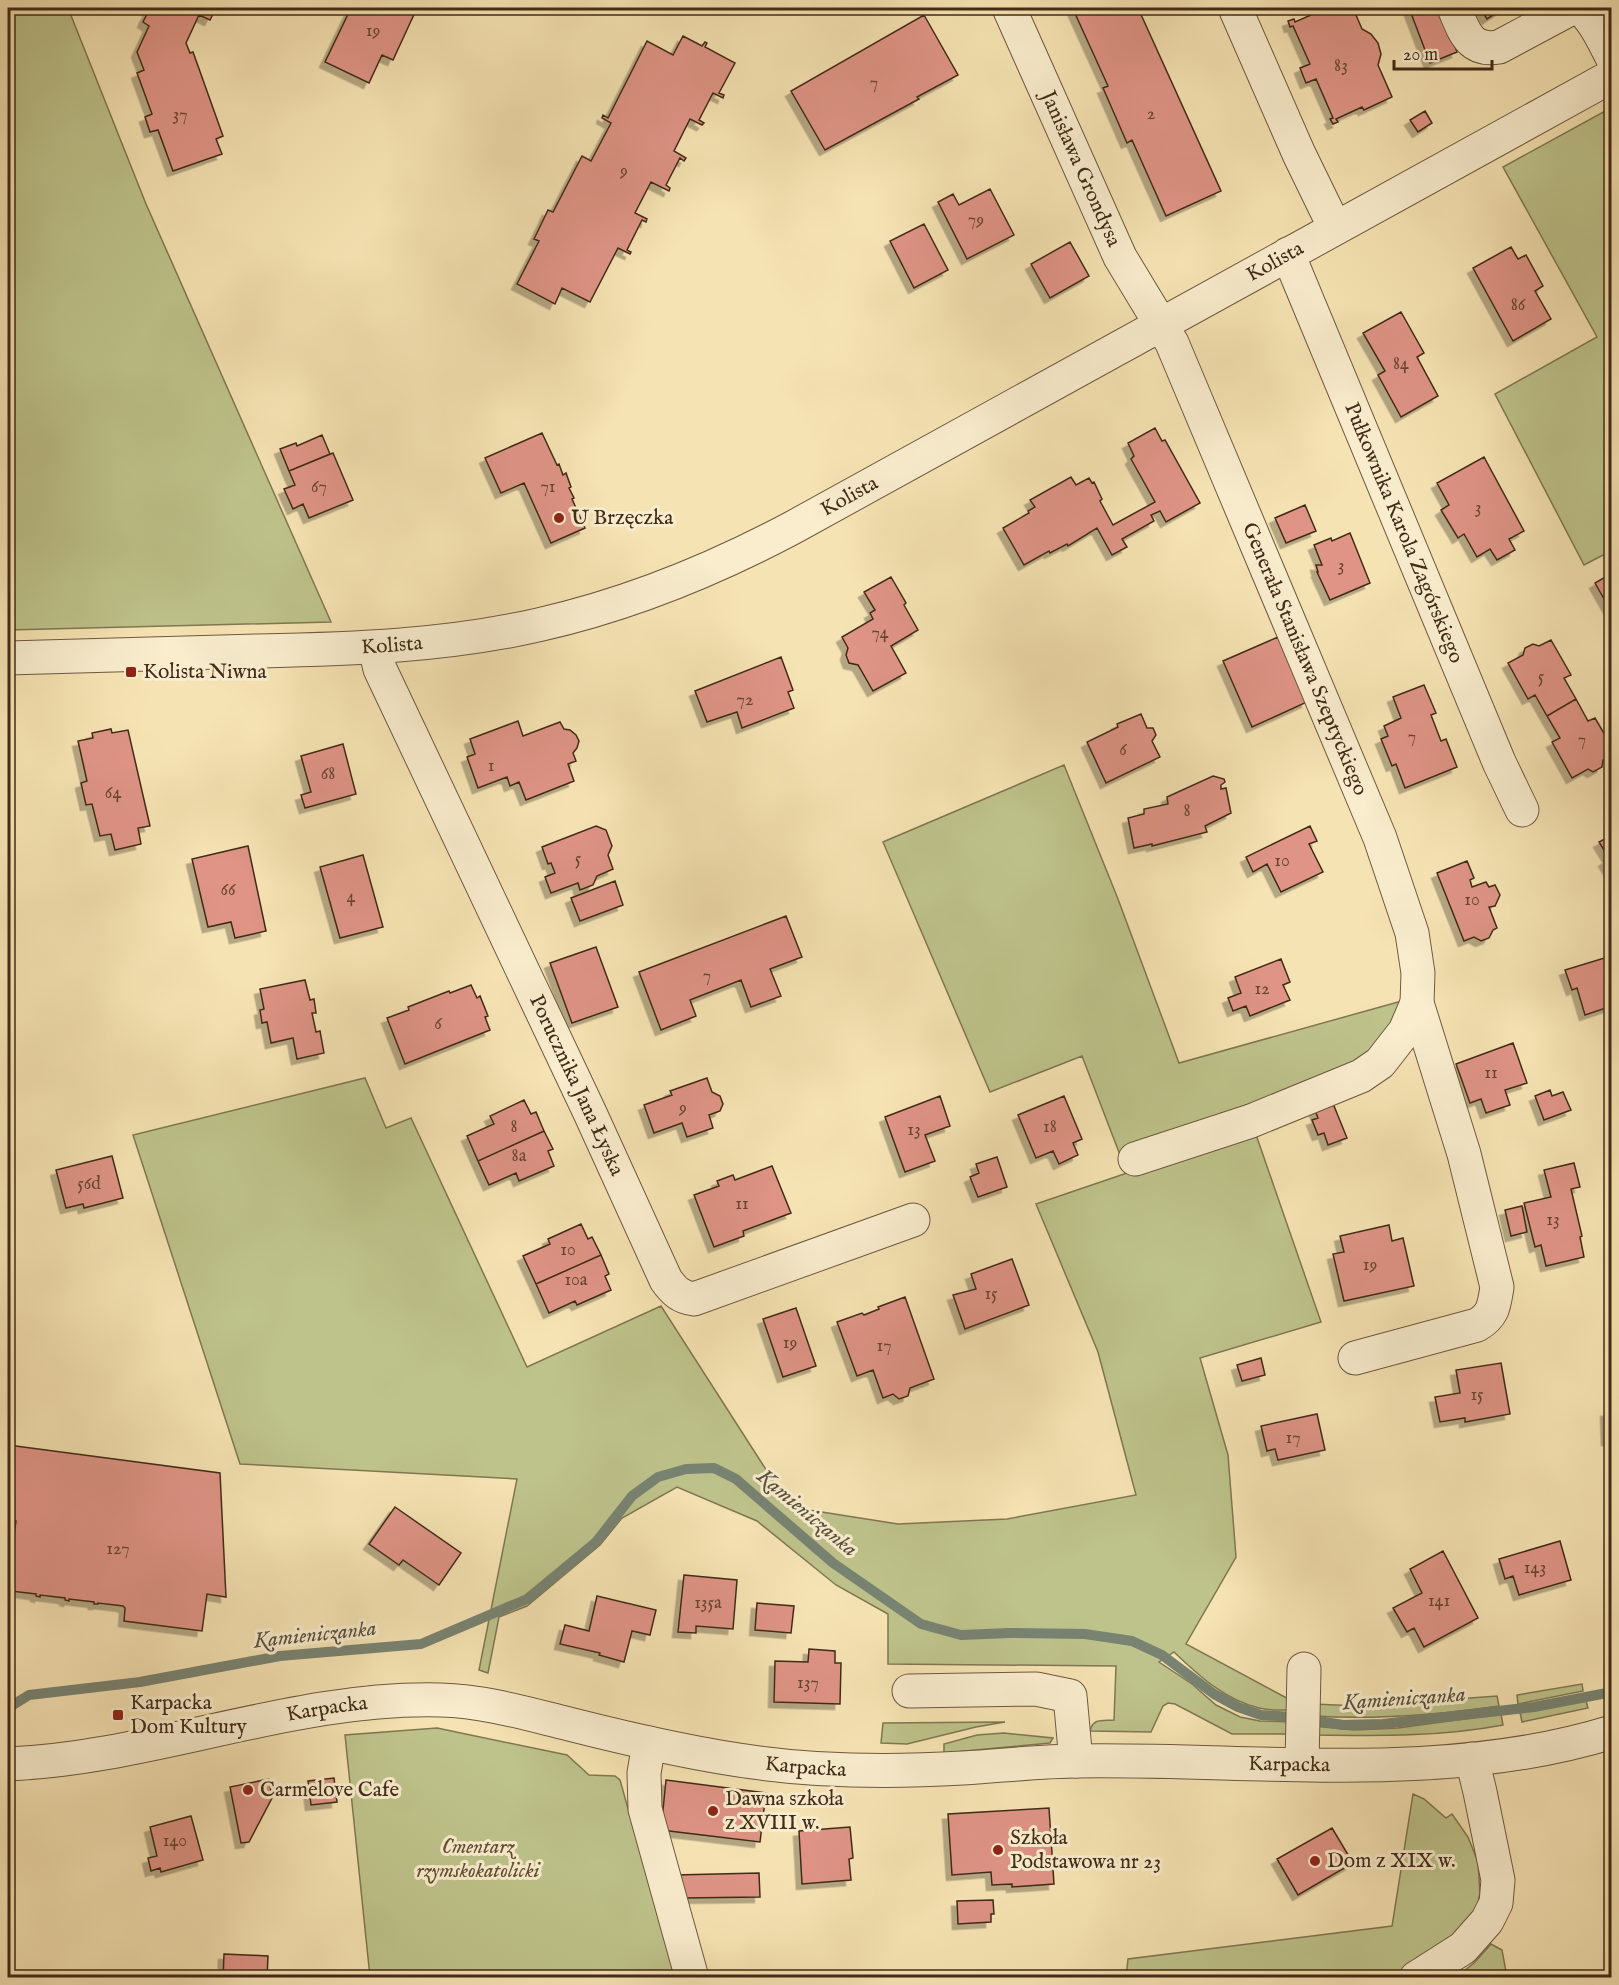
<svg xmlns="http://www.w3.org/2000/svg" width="1619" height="1985" font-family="'IM FELL English',serif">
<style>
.green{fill:#bec38b;stroke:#807751;stroke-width:1.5}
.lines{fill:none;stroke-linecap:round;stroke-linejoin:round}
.stream{stroke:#788372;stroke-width:10}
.building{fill:#df9486;stroke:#412b17;stroke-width:1.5;filter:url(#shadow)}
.minor-casing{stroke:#6e593e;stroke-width:35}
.minor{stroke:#f9edce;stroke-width:33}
.poi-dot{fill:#8f2418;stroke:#f9edce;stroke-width:2}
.labels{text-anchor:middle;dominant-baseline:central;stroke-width:6;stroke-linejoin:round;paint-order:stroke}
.number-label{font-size:18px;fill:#684533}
.street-label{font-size:21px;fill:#412b17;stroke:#f9edce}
.poi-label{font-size:21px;fill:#412b17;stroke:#f9edce;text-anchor:start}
.park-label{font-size:21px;font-style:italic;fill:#605134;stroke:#f9edce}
.water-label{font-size:22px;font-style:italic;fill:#58503d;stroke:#f9edce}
</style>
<defs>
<filter id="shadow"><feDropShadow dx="-5.5" dy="5.5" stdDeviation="0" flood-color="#0004"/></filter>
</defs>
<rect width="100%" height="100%" fill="#f6e3b3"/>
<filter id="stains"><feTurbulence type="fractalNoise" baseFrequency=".00333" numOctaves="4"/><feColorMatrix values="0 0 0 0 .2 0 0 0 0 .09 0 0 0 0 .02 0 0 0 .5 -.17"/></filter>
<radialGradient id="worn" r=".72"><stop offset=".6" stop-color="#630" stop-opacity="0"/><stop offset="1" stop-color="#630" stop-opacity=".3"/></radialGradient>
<path class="green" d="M8 8H68L146 204 331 622 8 630Z
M1607 110 1612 118V334L1605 337 1612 349 1611 551 1584 565 1495 394 1597 337 1503 167Z
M1064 765 1118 899 1179 1063 1409 999 1379 1055 1253 1126 1321 1322 1200 1358 1228 1455 1236 1557 1186 1644 1296 1703V1710C1284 1710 1270 1711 1259 1708 1225 1700 1198 1675 1174 1652L1159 1662 1192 1684 1216 1705 1240 1717 1260 1721 1296 1722 1294 1734H1232L1175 1704 1168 1703 1163 1706 1151 1732 1090 1731C1093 1718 1102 1721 1114 1720L1116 1666 888 1664V1614L836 1585 757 1521 677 1487 622 1518 600 1545 527 1606 499 1617 488 1673 479 1670 517 1479 240 1464 133 1135 365 1078 386 1128 411 1118 527 1367 661 1306 790 1507 898 1524 1007 1519 1136 1495 1098 1352 1036 1204 1127 1173 1082 1056 990 1092 883 842Z
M1582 1684 1583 1691 1518 1704 1517 1695Z
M1497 1696 1499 1706C1437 1715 1376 1720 1314 1716L1313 1704 1360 1706Z
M1586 1701 1588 1708 1522 1722 1520 1712Z
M1501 1714 1503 1725C1441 1737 1378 1736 1314 1735L1313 1726 1354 1730 1398 1728Z
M1005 1722 976 1727 907 1744 881 1743 883 1723Z
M437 1728 567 1755 589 1775 615 1776 620 1780 675 1977H370L345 1735Z
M1004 1733 1053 1738 1050 1743 944 1753V1744L977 1735Z
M1413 1794 1424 1799 1446 1818 1452 1814 1468 1837 1478 1862 1480 1893 1476 1913 1448 1946 1394 1977 1126 1978 1128 1959 1392 1926Z
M1491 1944 1502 1950 1507 1977H1457L1475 1962Z"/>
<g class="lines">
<path class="stream" d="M8 1708 29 1695 140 1682 280 1656 421 1644 527 1599 596 1542 632 1496 658 1477 686 1469 714 1468 736 1479 833 1563 921 1624 961 1635 1010 1633 1085 1634 1132 1641 1162 1655 1214 1694 1238 1707 1261 1715 1294 1717 1343 1725 1383 1724 1534 1707 1612 1692"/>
</g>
<path class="building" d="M150 8H216L210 20 199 15 186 43 190 53 193 52 223 136 216 139 222 154 173 171 158 130 150 132 145 117 152 114 137 73 144 70 137 52 149 26 143 22Z
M351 8H417L393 60 382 55 369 83 325 62Z
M1076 8H1138L1221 191 1166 216 1132 140 1127 143 1103 88 1108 86 1073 9Z
M1319 8H1353L1362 29 1371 34 1378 43 1381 54 1378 65 1392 97 1364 110 1362 107 1336 119 1338 122 1333 124 1330 119 1333 118 1316 79 1306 83 1300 68 1310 64 1293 26 1290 27 1288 21 1294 19 1295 22 1320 11Z
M1409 8H1440L1457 52 1430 63Z
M1480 8H1504L1487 19Z
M924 15 958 75 917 97 919 99 825 150 791 91Z
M683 36 702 46 705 42 707 43 705 47 735 63 719 93 724 95 723 98 713 93 699 120 704 123 702 125 690 119 674 151 686 158 684 161 680 158 666 185 670 188 669 191 651 182 635 213 647 219 646 222 642 220 627 250 631 252 630 254 618 248 590 302 562 288 555 304 517 284 539 241 534 239 548 210 553 212 582 156 591 161 611 123 602 118 603 115 608 118 647 41 673 55Z
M1425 111 1432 123 1418 132 1410 120Z
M990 189 1014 235 967 259 938 202 953 194 959 205Z
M924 224 948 270 914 288 890 241Z
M1070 242 1089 276 1050 298 1031 264Z
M1511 247 1518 259 1526 255 1543 286 1535 291 1551 319 1513 341 1473 268Z
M1401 312 1424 353 1417 357 1438 396 1401 417 1378 375 1385 371 1363 333Z
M1155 428 1162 441 1165 440 1200 503 1166 522 1160 511 1151 515 1154 521 1122 539 1127 547 1112 555 1097 528 1068 546 1067 544 1050 553 1049 551 1024 565 1003 528 1029 513 1028 511 1035 507 1030 500 1071 477 1076 485 1089 478 1092 483 1094 482 1102 499 1100 501 1113 525 1155 502 1131 459 1134 456 1128 443Z
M542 433 557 465 559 464 563 475 566 473 571 487 569 488 574 498 572 499 585 528 551 543 524 483 501 493 485 458Z
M322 435 330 454 289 471 280 449 296 443 297 446Z
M333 453 353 500 309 518 303 504 293 509 284 489 295 485 289 471Z
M1484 457 1524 531 1509 539 1515 550 1497 560 1490 549 1477 557 1464 534 1458 538 1441 510 1449 505 1437 483Z
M1305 505 1316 531 1286 543 1275 518Z
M1350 533 1370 583 1330 600 1317 572H1318L1316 565H1322L1314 545 1331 538 1332 541Z
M1612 573V613L1595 583Z
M891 577 906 603 904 605 918 630 891 646 906 673 873 691 858 665 849 663 846 655 848 648 842 637 873 619 870 613 875 610 864 592Z
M1278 637 1307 702 1252 727 1223 661Z
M1551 640 1571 675 1564 678 1576 699 1547 716 1535 695 1528 699 1508 663 1523 655 1525 648 1533 644 1539 646Z
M781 657 793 690 788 692 794 708 742 728 737 712 707 722 695 691Z
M1424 685 1436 713 1431 715 1441 741 1446 739 1457 767 1405 788 1396 764 1392 766 1381 739 1388 736 1384 726 1401 718 1393 697Z
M1576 699 1588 721 1595 718 1612 747V755L1603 760 1602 767 1593 772 1588 769 1572 778 1552 742 1560 738 1547 716Z
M1141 714 1147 728H1153L1156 735 1152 741 1160 757 1106 783 1087 742 1118 727 1117 724Z
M518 721 523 736 560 722 564 729 570 730 576 735 579 741 577 748 573 753 576 761 568 764 574 781 526 800 519 782 510 786 507 777 478 788 467 757 475 754 470 739Z
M111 729 112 733 128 730 150 826 138 828 141 844 115 850 111 834 100 836 92 804 86 805 81 783 87 781 78 741 93 738 92 733Z
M343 744 356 794 305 808 301 795 311 792 301 756Z
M1213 776 1224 779 1225 782 1221 785V789L1226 788 1231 813 1205 826 1207 832 1152 846V844L1134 848 1128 818 1144 814V809L1168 804 1167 797Z
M596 826 606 830 612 846 608 855 613 869 597 876 593 885 580 890 578 883 551 893 545 877 555 873 551 863 548 864 542 847Z
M1310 826 1317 841 1309 844 1323 872 1281 892 1267 864 1253 872 1246 857Z
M1612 835V874L1604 861 1609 858 1599 842Z
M248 846 266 931 235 938 231 922 208 927 192 859Z
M363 855 383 927 340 938 320 867Z
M1467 861 1474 878 1470 880 1472 887 1486 882 1489 887 1495 885 1500 895 1495 906 1489 907 1497 928 1493 930 1489 938 1481 941 1474 937 1464 941 1437 873Z
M615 881 623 905 580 921 571 898Z
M786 916 802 957 770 969 781 996 751 1007 741 980 690 1000 696 1016 661 1030 639 972Z
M596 947 618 1007 572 1023 550 963Z
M1611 956 1612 1006 1585 1015 1577 988 1572 990 1565 970Z
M1281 959 1290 982 1283 985 1290 1000 1250 1016 1246 1006 1233 1011 1228 998 1241 993 1235 977Z
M305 980 310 1000 314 999 316 1013H312L316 1032 320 1031 324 1053 297 1059 293 1038 271 1043 267 1022 262 1023 260 1010 264 1009 260 989Z
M471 985 477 998 480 996 488 1016 485 1017 490 1030 405 1064 387 1018 409 1010 408 1007 449 991 450 993Z
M1513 1043 1527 1083 1505 1090 1510 1105 1486 1113 1481 1099 1470 1103 1456 1064Z
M707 1078 712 1092 720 1096 723 1104 720 1111 709 1115 713 1128 687 1137 682 1123 654 1133 644 1105 672 1095 670 1091Z
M1550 1090 1552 1096 1563 1092 1571 1110 1544 1120 1535 1096Z
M940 1096 950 1126 925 1135 935 1161 905 1172 885 1117Z
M1064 1096 1082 1139 1073 1143 1078 1155 1059 1164 1053 1151 1036 1158 1018 1115Z
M524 1100 531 1114 536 1112 544 1131 478 1161 467 1136 494 1124 490 1116Z
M1332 1101 1347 1138 1328 1145 1324 1133 1318 1135 1312 1120 1318 1118 1314 1108Z
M544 1131 553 1149 548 1151 554 1166 519 1181 516 1173 489 1185 478 1161Z
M112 1156 123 1198 84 1208 83 1204 66 1208 56 1170Z
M997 1157 1007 1187 978 1197 970 1177 979 1173 976 1164Z
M1574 1163 1580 1187 1571 1189 1582 1236 1580 1237 1584 1257 1546 1266 1541 1245 1535 1247 1524 1203 1551 1197 1544 1170Z
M772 1166 791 1213 743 1231 744 1236 714 1247 694 1195 719 1186 717 1181 733 1175 735 1180Z
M1522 1206 1527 1232 1511 1236 1505 1210Z
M581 1224 588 1239 592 1237 601 1255 536 1284 523 1256 550 1244 548 1239Z
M1389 1225 1392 1241 1403 1238 1414 1286 1344 1301 1333 1254 1344 1252 1340 1236Z
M601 1255 609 1274 605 1276 611 1290 577 1305 575 1301 549 1313 536 1284Z
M1012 1259 1029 1305 965 1329 953 1295 976 1289 971 1274Z
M905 1297 934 1379 910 1388 908 1396 899 1399 893 1394 883 1398 873 1370 857 1376 837 1322 862 1313 864 1315 879 1309 878 1307Z
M796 1308 816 1366 783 1377 763 1319Z
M1261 1358 1265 1375 1242 1381 1237 1365Z
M1501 1363 1510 1414 1465 1422V1418L1440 1422 1435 1397 1460 1393 1456 1370Z
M1606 1411H1612V1440H1607Z
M1317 1414 1325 1450 1278 1460 1275 1449 1267 1451 1261 1426Z
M8 1445 220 1473 226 1597 207 1594 202 1631 124 1621 125 1608 123 1606 98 1603V1604H94V1602L69 1599V1601L65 1600V1598L40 1595V1597L36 1596V1594L11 1591V1593H8V1577L16 1521 8 1518Z
M395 1507 461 1553 439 1585 403 1560 399 1565 369 1544Z
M1560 1541 1571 1580 1519 1595 1513 1576 1505 1579 1499 1559Z
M1443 1551 1478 1618 1424 1647 1414 1628 1407 1632 1393 1608 1422 1593 1410 1569Z
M684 1575 737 1580 733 1629 696 1626V1633L678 1632Z
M597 1596 656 1610 650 1635 632 1631 624 1662 599 1655 600 1653 560 1644 565 1625 589 1631Z
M757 1603 794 1606 791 1633 755 1630Z
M809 1649 835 1651V1663H841L840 1704 774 1702 775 1661 808 1662Z
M334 1778 337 1802 311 1805 308 1781Z
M269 1779 272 1798 249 1842 241 1843 230 1787Z
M666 1780 766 1793 760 1842 661 1830Z
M1049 1808 1054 1884 1012 1887V1884L992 1885 991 1872 952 1875 948 1814Z
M191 1816 203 1860 161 1872 160 1868 151 1871 148 1858 157 1856 150 1827Z
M850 1827 853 1858 849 1859 851 1880 802 1884 799 1831Z
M1332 1828 1353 1863 1298 1895 1277 1859Z
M759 1873 760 1897 683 1898 675 1875Z
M993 1900 994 1914H991V1922L958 1924 957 1901Z
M224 1954 268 1956 267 1978H223Z"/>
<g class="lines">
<g class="minor-casing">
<g id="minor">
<path id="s1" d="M1009 8 1120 257 1172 343 1380 838 1412 933 1418 973 1417 1003 1464 1154 1497 1287C1494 1305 1494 1315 1477 1325L1355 1358"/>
<path d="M1235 8 1299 154 1335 228"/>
<path d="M1454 8C1464 31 1469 52 1499 47L1570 9C1571 9 1577 9 1579 9 1591 13 1606 46 1612 57"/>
<path id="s2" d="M1288 254 1499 762 1522 810"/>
<path id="s3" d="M375 648 380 669 590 1113 666 1280C674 1291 680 1297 694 1299L913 1220"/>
<path id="s4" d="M8 658C91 655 174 653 258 651 352 649 445 646 538 625 627 605 711 571 792 528L1612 76"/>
<path d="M1135 1159 1251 1121 1361 1076 1380 1063 1405 1031 1417 1003"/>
<path d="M909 1691 1036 1689 1070 1696 1076 1761"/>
<path d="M649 1743 644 1773 645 1809 692 1978"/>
<path id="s5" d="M8 1764C154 1758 294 1696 441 1700 484 1701 528 1714 569 1724 632 1740 696 1755 760 1763 828 1772 895 1772 963 1768 1001 1766 1039 1761 1077 1761 1253 1758 1441 1785 1612 1732"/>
<path d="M1302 1764 1304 1669"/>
<path d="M1416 1978 1463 1948 1487 1921 1496 1903 1498 1880 1480 1792 1472 1759"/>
</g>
</g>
<use href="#minor" class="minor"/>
</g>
<g class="poi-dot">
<circle cx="559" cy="518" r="6"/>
<rect x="125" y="666" width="12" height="12" rx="3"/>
<rect x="112" y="1709" width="12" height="12" rx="3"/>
<circle cx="248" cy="1790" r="6"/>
<circle cx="713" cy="1811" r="6"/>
<circle cx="998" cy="1850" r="6"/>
<circle cx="1315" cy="1861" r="6"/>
</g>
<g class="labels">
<g class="number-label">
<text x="373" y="31">19</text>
<text x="1341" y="66">83</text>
<text x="874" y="83">7</text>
<text x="1151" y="114">2</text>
<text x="180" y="115">37</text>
<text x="624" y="171">9</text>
<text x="976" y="220">79</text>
<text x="1518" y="305">86</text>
<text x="1401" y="364">84</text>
<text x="319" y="487">67</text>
<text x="548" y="487">71</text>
<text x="1478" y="508">3</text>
<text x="1341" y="566">3</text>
<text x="880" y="633">74</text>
<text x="1541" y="677">5</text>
<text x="745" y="700">72</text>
<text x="1412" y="737">7</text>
<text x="1582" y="740">7</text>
<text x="1123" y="750">6</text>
<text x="491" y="766">1</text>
<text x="328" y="774">68</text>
<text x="113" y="793">64</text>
<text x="1187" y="811">8</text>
<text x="578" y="859">5</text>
<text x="1282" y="861">10</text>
<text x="228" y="890">66</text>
<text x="351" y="897">4</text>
<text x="1472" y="900">10</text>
<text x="707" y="976">7</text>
<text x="1262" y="989">12</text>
<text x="438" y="1024">6</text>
<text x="1491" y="1073">11</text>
<text x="683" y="1108">9</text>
<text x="514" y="1127">8</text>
<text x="1050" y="1127">18</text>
<text x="914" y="1130">13</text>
<text x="519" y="1156">8a</text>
<text x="89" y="1184">56d</text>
<text x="742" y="1204">11</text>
<text x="1553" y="1220">13</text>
<text x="568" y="1250">10</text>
<text x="1370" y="1265">19</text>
<text x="576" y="1280">10a</text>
<text x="991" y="1294">15</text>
<text x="790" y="1343">19</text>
<text x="884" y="1346">17</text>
<text x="1477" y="1395">15</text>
<text x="1293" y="1438">17</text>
<text x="118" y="1549">127</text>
<text x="1535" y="1568">143</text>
<text x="1439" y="1601">141</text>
<text x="708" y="1603">135a</text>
<text x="808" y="1683">137</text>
<text x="175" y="1841">140</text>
</g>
<g class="street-label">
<text stroke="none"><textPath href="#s1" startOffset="176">Janisława Grondysa</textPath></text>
<text stroke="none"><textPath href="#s4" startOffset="1356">Kolista</textPath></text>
<text stroke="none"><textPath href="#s4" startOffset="870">Kolista</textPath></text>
<text stroke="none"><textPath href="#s2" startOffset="302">Pułkownika Karola Zagórskiego</textPath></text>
<text stroke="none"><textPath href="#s4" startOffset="384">Kolista</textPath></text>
<text stroke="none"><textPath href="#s1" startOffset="716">Generała Stanisława Szeptyckiego</textPath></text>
<text stroke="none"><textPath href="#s3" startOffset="482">Porucznika Jana Łyska</textPath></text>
<text stroke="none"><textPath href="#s5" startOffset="324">Karpacka</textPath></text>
<text stroke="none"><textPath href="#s5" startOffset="1294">Karpacka</textPath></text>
<text stroke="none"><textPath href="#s5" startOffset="810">Karpacka</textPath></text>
</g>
<g class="poi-label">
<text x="571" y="518">U Brzęczka</text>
<text x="143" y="672">Kolista Niwna</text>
<text x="130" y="1703">Karpacka<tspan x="130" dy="24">Dom Kultury</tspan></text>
<text x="260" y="1790">Carmelove Cafe</text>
<text x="725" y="1799">Dawna szkoła<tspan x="725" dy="24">z XVIII w.</tspan></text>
<text x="1010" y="1838">Szkoła<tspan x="1010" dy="24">Podstawowa nr 23</tspan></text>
<text x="1327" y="1861">Dom z XIX w.</text>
</g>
<g class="park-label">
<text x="478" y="1847">Cmentarz<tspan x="478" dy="24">rzymskokatolicki</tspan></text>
</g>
<g class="water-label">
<text transform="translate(807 1513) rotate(40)">Kamieniczanka</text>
<text transform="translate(315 1635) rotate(-6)">Kamieniczanka</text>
<text transform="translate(1404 1699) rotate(-4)">Kamieniczanka</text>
</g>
</g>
<rect width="1619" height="1985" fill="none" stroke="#f6e3b3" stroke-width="30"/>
<rect x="9" y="9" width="1601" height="1967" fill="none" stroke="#412b17" stroke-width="3"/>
<rect x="15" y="15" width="1589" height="1955" fill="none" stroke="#412b17" stroke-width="1.5"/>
<path d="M1394 60v9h98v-9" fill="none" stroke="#412b17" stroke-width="3"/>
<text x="1403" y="60" font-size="18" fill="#412b17" stroke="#f9edce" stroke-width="4.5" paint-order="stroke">20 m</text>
<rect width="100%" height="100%" filter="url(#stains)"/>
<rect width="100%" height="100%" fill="url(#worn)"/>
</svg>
